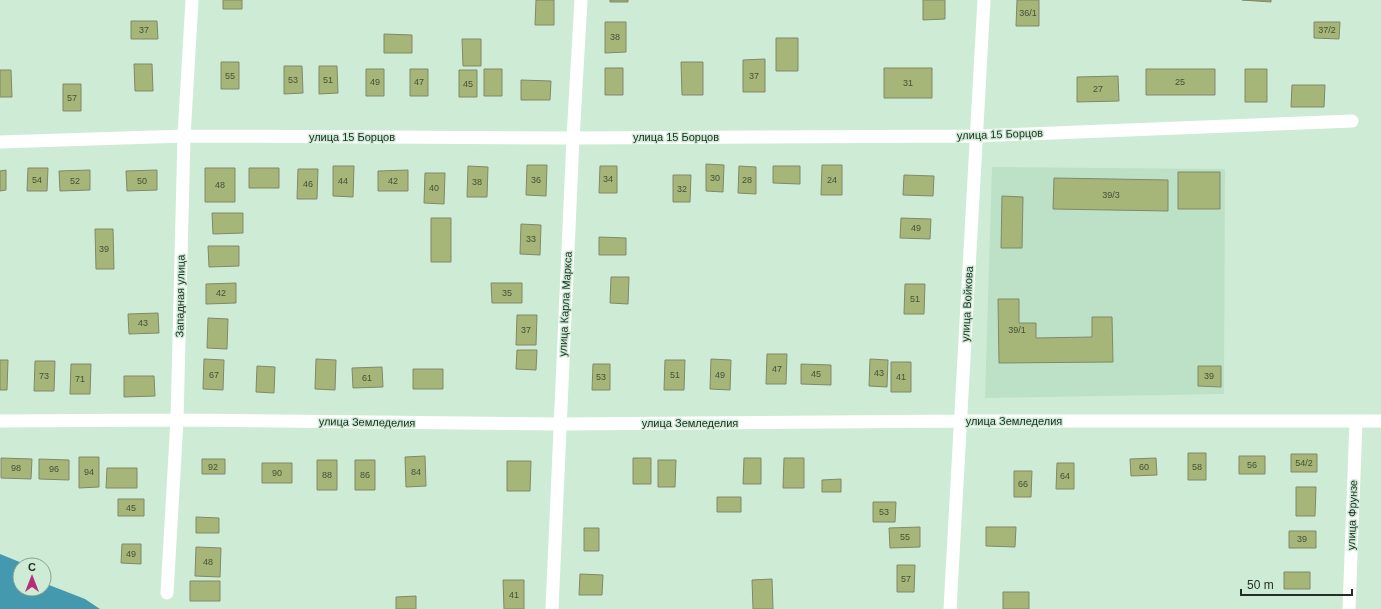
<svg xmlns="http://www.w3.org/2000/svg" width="1381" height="609" font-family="Arial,sans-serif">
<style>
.built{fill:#bde1c6}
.water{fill:#4599af}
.building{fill:#a6b678;stroke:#80886a}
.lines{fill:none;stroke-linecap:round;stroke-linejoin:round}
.street{stroke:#fff;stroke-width:13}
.labels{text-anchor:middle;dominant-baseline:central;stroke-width:3;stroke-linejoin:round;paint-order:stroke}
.number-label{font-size:9px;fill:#44513a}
.street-label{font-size:11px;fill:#232f26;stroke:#ceecd5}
</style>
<rect width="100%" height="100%" fill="#ceecd5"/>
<path class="built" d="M992 167 1225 169 1224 394 985 398Z"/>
<path class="water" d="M0 554 27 565H20V589H44V583L85 599 100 609H0Z"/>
<path class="building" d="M223 0H242V9H223Z
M536 0H554V25H535Z
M610 0H628V2H610Z
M923 0H945V19L923 20Z
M1017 0H1039V26H1016Z
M1242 0H1271V2Z
M131 21H157L158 39H131Z
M605 22H626V52L605 53Z
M1314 22H1340L1339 39 1314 38Z
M384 34 412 35V53H384Z
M776 38H798V71H776Z
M462 39H481V66H463Z
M765 59V92H743V60Z
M221 62H239V89H221Z
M681 62H703V95H682Z
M134 64H152L153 91H135Z
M284 66H302L303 93 284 94Z
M319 66H337L338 93 319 94Z
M605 68H623V95H605Z
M884 68H932V98H884Z
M366 69H384V96H366Z
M410 69H428V96H410Z
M484 69H502V96H484Z
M1146 69H1215V95H1146Z
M1245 69H1267V102H1245Z
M0 70H11L12 97H0Z
M459 70H477V97H459Z
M1118 76 1119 101 1077 102V77Z
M521 80 551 81 550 100H521Z
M63 84H81V111H63Z
M1292 85H1325L1324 107H1291Z
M706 164 724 165 723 192 706 191Z
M527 165H547L546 196 526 195Z
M822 165H842V195H821Z
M333 166H354L353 197 333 196Z
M468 166 488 167 487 197H467Z
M600 166H617V193H599Z
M739 166 756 167V194L738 193Z
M773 166H800V184L773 183Z
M28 168H48L47 191H27Z
M205 168H235V202H205Z
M249 168H279V188H249Z
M298 169H318L317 199H297Z
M6 170V190L0 191V171Z
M90 170V190L60 191 59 171Z
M157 170V190L127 191 126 171Z
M408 170V191H378V171Z
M1178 172H1220V209H1178Z
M425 173H445L444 204 424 203Z
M673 175H691L690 202H673Z
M904 175 934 176 933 196 903 195Z
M1054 178 1168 180V211L1053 209Z
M1002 196 1023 197 1022 248H1001Z
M212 213H243V233L213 234Z
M431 218H451V262H431Z
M901 218 931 219 930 239 900 238Z
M521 224 541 225 540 255 520 254Z
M95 229H113L114 269H96Z
M599 237 626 238V255H599Z
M208 246H239V266L209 267Z
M611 277H629L628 304 610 303Z
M236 283V303L206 304V284Z
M491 283H522V303H492Z
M905 284H925L924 314H904Z
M998 299H1019V323H1036V338L1092 337V317H1112L1113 362 999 363Z
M158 313 159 333 129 334 128 314Z
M517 315H537L536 345H516Z
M208 318 228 319 227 349 207 348Z
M517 350H537L536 370 516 369Z
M767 354H787L786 384H766Z
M204 359 224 360 223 390 203 389Z
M316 359 336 360 335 390 315 389Z
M711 359 731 360 730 390 710 389Z
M870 359 888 360 887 387 869 386Z
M0 360H8L7 390H0Z
M665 360H685L684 390H664Z
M35 361H55L54 391H34Z
M891 362H911V392H891Z
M71 364H91L90 394H70Z
M593 364H610V390H592Z
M801 364 831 365V385L801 384Z
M257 366 275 367 274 393 256 392Z
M1198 366H1221V387L1198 386Z
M382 367 383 387 353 388 352 368Z
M413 369H443V389H413Z
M124 376H154L155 396 124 397Z
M1188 453H1206V480H1188Z
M1291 454H1317V472H1291Z
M425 456 426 486 406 487 405 457Z
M1239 456H1265V474H1239Z
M79 457H99V487L79 488Z
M1 458 32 459 31 479 1 478Z
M633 458H651V484H633Z
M744 458H761V484H743Z
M784 458H804V488H783Z
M1156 458 1157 475 1131 476 1130 459Z
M39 459 69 460V480L39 479Z
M202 459H225V474H202Z
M317 460H337V490H317Z
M355 460H375V490H355Z
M658 460H676L675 487H658Z
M507 461H531L530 491H507Z
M262 463H292V483H262Z
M1057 463H1074V489H1056Z
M107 468H137V488H106Z
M1014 471H1032L1031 497H1014Z
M841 479V492H822V480Z
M1296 487H1316L1315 516H1296Z
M717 497H741V512H717Z
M118 499H144V516H118Z
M873 502H896L895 522H873Z
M196 517 219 518V533H196Z
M920 527V547L890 548 889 528Z
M986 527H1016L1015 547 986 546Z
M584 528H599V551H584Z
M1289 531H1316V548H1289Z
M122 544H141V564L121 563Z
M196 547 221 548 220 577 195 576Z
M897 565H915L914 592H897Z
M1284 572H1310V589H1284Z
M580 574 603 575 602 595H579Z
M772 579 773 609H753L752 580Z
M503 580H524V609H504Z
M190 581H220V601H190Z
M1003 592H1029V609H1003Z
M416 596V609H396V597Z"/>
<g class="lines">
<path class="street" d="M0 142 184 136 573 138 977 136 1352 121
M0 421 177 420 560 424 961 421H1381
M167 593 177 420 184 136 192 0
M552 609 573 138 581 0
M950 609 984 0
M1349 609 1356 421"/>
</g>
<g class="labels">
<g class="number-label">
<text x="1028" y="13">36/1</text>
<text x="144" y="30">37</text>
<text x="1327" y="30">37/2</text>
<text x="615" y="37">38</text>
<text x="230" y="76">55</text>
<text x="754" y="76">37</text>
<text x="293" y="80">53</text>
<text x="328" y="80">51</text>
<text x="375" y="82">49</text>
<text x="419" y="82">47</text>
<text x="1180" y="82">25</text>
<text x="908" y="83">31</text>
<text x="468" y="84">45</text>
<text x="1098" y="89">27</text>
<text x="72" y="98">57</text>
<text x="715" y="178">30</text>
<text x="608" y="179">34</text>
<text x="37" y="180">54</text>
<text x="536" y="180">36</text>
<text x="747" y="180">28</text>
<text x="832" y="180">24</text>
<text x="75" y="181">52</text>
<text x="142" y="181">50</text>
<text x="343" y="181">44</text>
<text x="393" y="181">42</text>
<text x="477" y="182">38</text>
<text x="308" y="184">46</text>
<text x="220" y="185">48</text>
<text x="434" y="188">40</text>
<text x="682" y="189">32</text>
<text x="1111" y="195">39/3</text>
<text x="916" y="228">49</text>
<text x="531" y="239">33</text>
<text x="104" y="249">39</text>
<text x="221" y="293">42</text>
<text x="507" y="293">35</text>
<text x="915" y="299">51</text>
<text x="143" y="323">43</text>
<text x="526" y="330">37</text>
<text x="1017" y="330">39/1</text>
<text x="777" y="369">47</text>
<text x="879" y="373">43</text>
<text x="816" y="374">45</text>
<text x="214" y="375">67</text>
<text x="675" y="375">51</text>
<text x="720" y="375">49</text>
<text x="44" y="376">73</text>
<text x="1209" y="376">39</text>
<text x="601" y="377">53</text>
<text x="901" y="377">41</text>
<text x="367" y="378">61</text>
<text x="80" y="379">71</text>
<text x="1304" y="463">54/2</text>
<text x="1252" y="465">56</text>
<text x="213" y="467">92</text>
<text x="1144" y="467">60</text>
<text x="1197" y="467">58</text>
<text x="16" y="468">98</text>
<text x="54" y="469">96</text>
<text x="89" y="472">94</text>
<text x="416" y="472">84</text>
<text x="277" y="473">90</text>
<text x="327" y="475">88</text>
<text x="365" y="475">86</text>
<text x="1065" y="476">64</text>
<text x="1023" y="484">66</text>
<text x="131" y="508">45</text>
<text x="884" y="512">53</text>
<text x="905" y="537">55</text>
<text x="1302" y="539">39</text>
<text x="131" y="554">49</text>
<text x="208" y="562">48</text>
<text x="906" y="579">57</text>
<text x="514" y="595">41</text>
</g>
<g class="street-label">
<text transform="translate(1000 134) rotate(-2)">улица 15 Борцов</text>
<text x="352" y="137">улица 15 Борцов</text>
<text x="676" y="137">улица 15 Борцов</text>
<text transform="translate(180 296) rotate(-89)">Западная улица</text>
<text transform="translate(565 304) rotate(-87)">улица Карла Маркса</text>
<text transform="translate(967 304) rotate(-87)">улица Войкова</text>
<text x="1014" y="421">улица Земледелия</text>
<text transform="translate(367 422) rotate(1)">улица Земледелия</text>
<text x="690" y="423">улица Земледелия</text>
<text transform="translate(1352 515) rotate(-88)">улица Фрунзе</text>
</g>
</g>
<g transform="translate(32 577)"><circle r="19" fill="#ceecd5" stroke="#8aa08f"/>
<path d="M0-3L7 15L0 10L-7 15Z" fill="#b33078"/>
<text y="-6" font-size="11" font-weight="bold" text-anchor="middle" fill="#232f26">С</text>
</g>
<path d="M1241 589v6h111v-6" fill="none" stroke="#232f26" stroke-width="2"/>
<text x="1247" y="589" font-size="12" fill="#232f26" stroke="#ceecd5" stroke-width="3" paint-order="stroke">50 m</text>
</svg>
